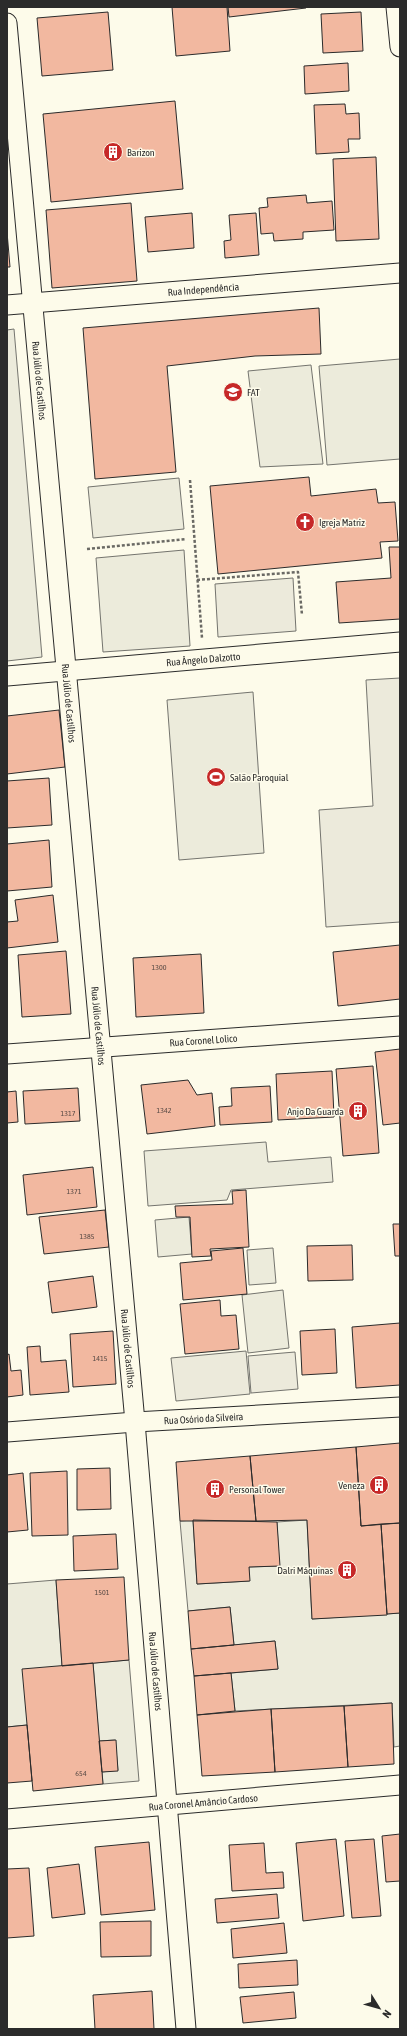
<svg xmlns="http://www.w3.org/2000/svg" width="407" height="2036" font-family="'Asap Condensed',sans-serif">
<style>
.green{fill:#ecebdb;stroke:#74746e}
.parking{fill:#eceadb;stroke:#74746e}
.building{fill:#f2b8a0;stroke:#2b2b2b}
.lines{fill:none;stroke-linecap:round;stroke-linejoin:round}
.minor-casing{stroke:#2b2b2b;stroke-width:21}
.path{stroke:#6a6964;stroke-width:2.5;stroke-dasharray:3 2;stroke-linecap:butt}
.minor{stroke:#fdfbea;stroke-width:19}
.labels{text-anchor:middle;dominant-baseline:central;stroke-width:3;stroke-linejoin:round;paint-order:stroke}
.number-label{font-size:8px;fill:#5d4e48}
.poi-label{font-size:10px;fill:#2b2b2b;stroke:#fdfbea;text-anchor:start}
.street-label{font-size:10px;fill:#2b2b2b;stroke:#fdfbea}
</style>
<rect width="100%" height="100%" fill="#fdfbea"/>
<path class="green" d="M14 329 42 657 7 661V330Z
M400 359V459L327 465 319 366Z
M311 365 323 464 260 467 248 371Z
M179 478 184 529 93 538 88 487Z
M184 550 190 646 103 652 96 558Z
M253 692 264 853 179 860 167 700Z
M266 1142 268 1162 331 1157 333 1182 231 1190 227 1200 148 1206 144 1151Z
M189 1217 192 1254 158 1257 155 1220Z
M273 1248 276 1283 249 1285 247 1250Z
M283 1290 289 1348 248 1353 242 1295Z
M193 1520 197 1584 249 1581V1567L279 1566 277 1522 307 1520 312 1619 400 1613V1746L394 1747 392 1703 235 1711 231 1673 278 1669 275 1641 234 1645 230 1607 188 1611 180 1521Z
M56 1580 62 1666 27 1725 7 1727V1584Z
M129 1660 139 1781 103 1784 102 1772 118 1770 115 1740 99 1741 93 1663Z"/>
<path class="parking" d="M293 578 296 631 218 637 215 584Z
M400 678V922L326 927 319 810 373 806 366 680Z
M246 1351 250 1394 176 1401 171 1358Z
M295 1352 298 1389 251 1393 248 1356Z"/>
<path class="building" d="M172 7H227L230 51 176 56Z
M228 7H306V8L229 17Z
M108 12 113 70 42 76 37 18Z
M361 12 363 51 323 53 321 14Z
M348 63 349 91 305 94 304 66Z
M175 101 183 189 51 202 43 114Z
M345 104 346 114 359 113 360 139H348L349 152 316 154 314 105Z
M376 157 379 239 336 241 333 159Z
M306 195 307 203 332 201 334 230 303 232V239L274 241 273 233 261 234 259 208 268 207 267 198Z
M131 203 137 281 52 288 46 210Z
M192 213 194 248 148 252 145 217Z
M256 213 259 255 225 258 224 241 231 240 229 215Z
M7 232 10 267H7Z
M319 308 321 354 255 356 167 366 176 472 95 479 83 328Z
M309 477 311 496 376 489 378 503 395 502 398 541 380 542 382 558 218 574 210 486Z
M389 547H400V619L339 623 336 582 391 578Z
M59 710 65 767 7 774V716Z
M49 778 52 825 7 828V781Z
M49 840 52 887 7 891V844Z
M53 895 58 942 7 948V922L18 921 15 900Z
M400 945V999L338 1006 333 952Z
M66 951 71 1014 22 1017 18 955Z
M201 954 204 1013 136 1017 133 958Z
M400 1049V1123L383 1125 375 1052Z
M373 1066 379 1153 343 1156 336 1069Z
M332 1071 334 1117 278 1120 276 1074Z
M188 1080 197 1095 212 1093 215 1126 147 1134 141 1085Z
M270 1086 272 1122 220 1125 219 1107 232 1106 231 1088Z
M78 1088 80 1121 25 1124 23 1091Z
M16 1091 18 1122 7 1123V1092Z
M93 1167 97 1207 27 1215 23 1175Z
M246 1190 249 1247 210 1249 211 1256 192 1257 190 1217H176L175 1206 233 1204 232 1191Z
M105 1210 109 1247 44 1254 39 1217Z
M393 1224H400V1256H395Z
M352 1245 353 1280 308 1281 307 1246Z
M243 1248 247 1294 183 1300 180 1263 212 1260 211 1251Z
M93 1276 97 1307 52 1313 48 1282Z
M220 1300 221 1316 236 1315 239 1349 185 1354 180 1304Z
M400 1323V1385L356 1388 352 1327Z
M335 1329 337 1373 302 1375 300 1331Z
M113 1331 116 1384 73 1387 70 1334Z
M40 1346 41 1362 66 1360 69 1392 30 1395 27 1347Z
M9 1354 11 1371 21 1370 23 1395 7 1397V1355Z
M400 1443V1523L361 1526 356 1447Z
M356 1447 361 1526 381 1524 387 1615 312 1619 307 1520 256 1521 250 1456Z
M250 1456 256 1521H180L176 1462Z
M110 1468 111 1509 77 1510V1469Z
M67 1471 68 1535 32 1536 30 1473Z
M23 1473 28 1530 7 1532V1475Z
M193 1520 277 1522 280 1566 249 1567 250 1581 197 1584Z
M400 1523V1613L387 1614 381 1524Z
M116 1534 118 1569 74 1571 73 1536Z
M124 1577 129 1660 62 1666 56 1580Z
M230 1607 234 1645 191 1649 188 1611Z
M275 1641 278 1669 194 1676 191 1649Z
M93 1663 103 1784 33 1791 22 1669Z
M231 1673 235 1711 197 1715 194 1676Z
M392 1703 394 1764 348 1767 344 1706Z
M344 1706 348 1767 275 1772 271 1709Z
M271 1709 275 1772 202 1776 197 1715Z
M27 1725 32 1781 7 1783V1727Z
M116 1740 118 1771 102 1772 99 1741Z
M400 1834V1881L386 1882 382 1836Z
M336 1839 344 1916 303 1921 296 1843Z
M374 1839 381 1916 352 1918 345 1841Z
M149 1842 155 1910 101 1915 95 1847Z
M264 1843 266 1873 283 1872 284 1888 232 1891 229 1845Z
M79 1864 85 1914 52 1918 47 1868Z
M29 1868 34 1936 7 1938V1869Z
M277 1894 279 1918 217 1923 215 1899Z
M151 1921V1956L101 1957 100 1922Z
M284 1923 287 1953 233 1958 231 1929Z
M297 1960 298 1985 239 1988 238 1964Z
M152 1991 154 2029H95L93 1995Z
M294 1992 296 2018 243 2023 240 1997Z"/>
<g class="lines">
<g class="minor-casing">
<g id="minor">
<path d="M396 7 400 47"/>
<path id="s1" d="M7 23 135 1422 186 2029"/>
<path id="s2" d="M7 305 400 273"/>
<path id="s3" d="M7 676 400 642"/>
<path id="s4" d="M7 1054 400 1026"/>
<path id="s5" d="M7 1432 135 1422 400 1407"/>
<path id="s6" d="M7 1819 400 1785"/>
</g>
</g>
<path class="path" d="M190 480 202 638
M87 549 186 539
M197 580 298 572 302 615"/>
<use href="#minor" class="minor"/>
</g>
<defs>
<g id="building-disc" transform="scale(1)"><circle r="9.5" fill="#c62828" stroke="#fdfbea"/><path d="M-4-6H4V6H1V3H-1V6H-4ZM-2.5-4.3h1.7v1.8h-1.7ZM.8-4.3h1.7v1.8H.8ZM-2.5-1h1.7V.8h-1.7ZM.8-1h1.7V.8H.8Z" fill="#fff"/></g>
<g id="school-disc" transform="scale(1)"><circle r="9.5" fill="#c62828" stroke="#fdfbea"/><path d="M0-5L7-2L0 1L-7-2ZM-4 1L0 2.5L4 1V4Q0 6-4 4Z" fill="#fff"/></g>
<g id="church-disc" transform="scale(1)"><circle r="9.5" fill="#c62828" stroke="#fdfbea"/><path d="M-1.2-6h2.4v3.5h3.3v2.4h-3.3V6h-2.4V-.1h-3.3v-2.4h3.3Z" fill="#fff"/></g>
<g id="stadium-disc" transform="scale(1)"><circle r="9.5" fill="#c62828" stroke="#fdfbea"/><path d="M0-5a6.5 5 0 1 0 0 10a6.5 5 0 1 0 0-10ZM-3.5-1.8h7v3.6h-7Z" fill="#fff"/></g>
</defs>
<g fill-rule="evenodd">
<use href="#building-disc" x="113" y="152"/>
<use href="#school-disc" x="233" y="392"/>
<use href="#church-disc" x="305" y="522"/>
<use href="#stadium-disc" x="216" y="777"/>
<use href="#building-disc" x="358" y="1111"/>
<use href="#building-disc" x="379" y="1485"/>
<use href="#building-disc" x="215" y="1489"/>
<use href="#building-disc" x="347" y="1570"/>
</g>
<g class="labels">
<g class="number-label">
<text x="159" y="967">1300</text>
<text x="164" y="1110">1342</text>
<text x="68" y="1113">1317</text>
<text x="74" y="1191">1371</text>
<text x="87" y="1236">1385</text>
<text x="100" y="1358">1415</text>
<text x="102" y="1592">1501</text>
<text x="81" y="1773">654</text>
</g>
<g class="poi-label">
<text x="127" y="152">Barizon</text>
<text x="247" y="392">FAT</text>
<text x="319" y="522">Igreja Matriz</text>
<text x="230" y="777">Salão Paroquial</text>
<text x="344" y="1111" text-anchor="end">Anjo Da Guarda</text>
<text x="365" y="1485" text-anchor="end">Veneza</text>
<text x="229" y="1489">Personal Tower</text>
<text x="333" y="1570" text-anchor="end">Dalri Máquinas</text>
</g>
<g class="street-label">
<text stroke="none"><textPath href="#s2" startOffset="197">Rua Independência</textPath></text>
<text stroke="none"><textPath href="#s1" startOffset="359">Rua Júlio de Castilhos</textPath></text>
<text stroke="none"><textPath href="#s3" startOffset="197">Rua Ângelo Dalzotto</textPath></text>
<text stroke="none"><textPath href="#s1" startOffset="683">Rua Júlio de Castilhos</textPath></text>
<text stroke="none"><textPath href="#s1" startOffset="1007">Rua Júlio de Castilhos</textPath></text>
<text stroke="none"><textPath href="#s4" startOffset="197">Rua Coronel Lolico</textPath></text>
<text stroke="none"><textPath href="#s1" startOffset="1331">Rua Júlio de Castilhos</textPath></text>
<text stroke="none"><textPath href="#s5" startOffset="197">Rua Osório da Silveira</textPath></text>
<text stroke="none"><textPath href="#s1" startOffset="1655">Rua Júlio de Castilhos</textPath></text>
<text stroke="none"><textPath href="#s6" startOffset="197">Rua Coronel Amâncio Cardoso</textPath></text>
</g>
</g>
<rect width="407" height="2036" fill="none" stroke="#2b2b2b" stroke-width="16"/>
<g transform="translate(379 2008) rotate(127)" stroke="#fdfbea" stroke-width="3" paint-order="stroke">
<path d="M0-3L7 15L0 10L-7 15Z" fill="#2b2b2b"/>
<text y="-6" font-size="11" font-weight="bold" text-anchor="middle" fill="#2b2b2b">N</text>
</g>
</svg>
